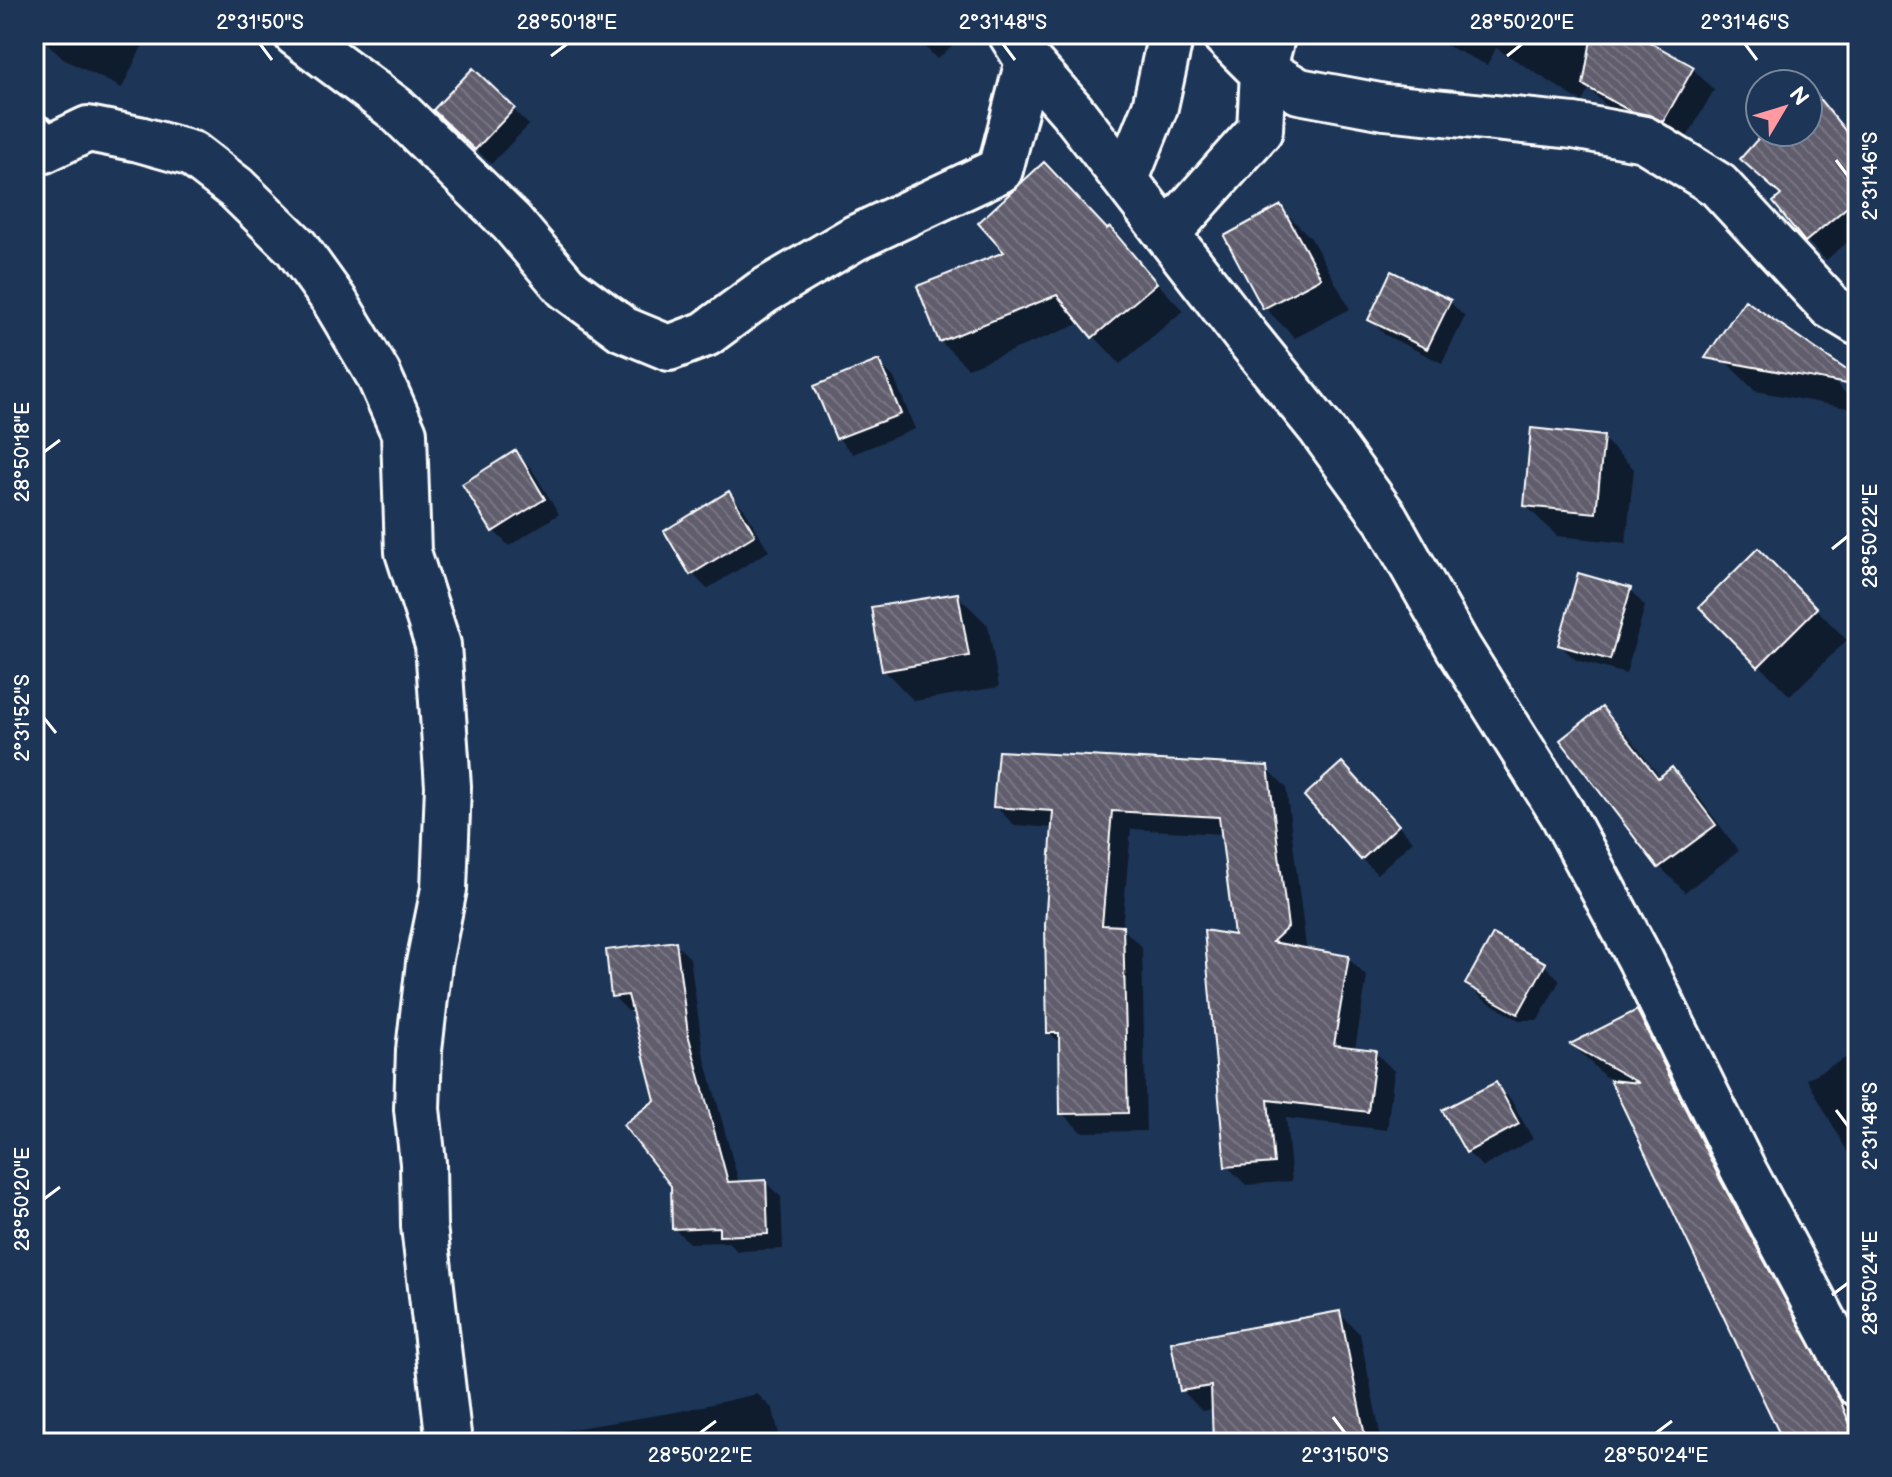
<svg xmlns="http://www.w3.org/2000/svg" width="1892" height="1477" font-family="'Balsamiq Sans',sans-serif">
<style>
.shadow{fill:#0007}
.building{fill:url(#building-back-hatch);stroke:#fff;stroke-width:2}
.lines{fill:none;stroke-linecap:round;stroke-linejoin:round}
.street-casing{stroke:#fff;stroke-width:50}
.street{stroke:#1d3557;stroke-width:44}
.ticks{fill:none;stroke:#fff;stroke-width:3}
.neatline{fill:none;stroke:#fff;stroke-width:3}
.ticks-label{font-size:20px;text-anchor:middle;fill:#fff}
</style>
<defs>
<pattern id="building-back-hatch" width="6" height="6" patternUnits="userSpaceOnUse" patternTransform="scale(2)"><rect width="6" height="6" fill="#615d6d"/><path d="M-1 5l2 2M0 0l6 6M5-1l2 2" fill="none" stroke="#797583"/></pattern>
</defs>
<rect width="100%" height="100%" fill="#1d3557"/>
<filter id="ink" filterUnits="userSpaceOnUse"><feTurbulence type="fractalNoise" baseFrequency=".0125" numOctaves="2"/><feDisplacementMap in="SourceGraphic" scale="16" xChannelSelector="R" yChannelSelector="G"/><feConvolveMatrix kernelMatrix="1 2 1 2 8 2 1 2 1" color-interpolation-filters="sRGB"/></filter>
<g filter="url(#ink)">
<path class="shadow" d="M38 34H148L122 88 63 59Z
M912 34H967L937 59Z
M1091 34H1119L1102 45Z
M1431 34H1631L1693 69 1714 90 1685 141 1653 131 1606 106 1589 89 1582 102 1496 48 1487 65 1439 42Z
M474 71 529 125 491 164 436 110Z
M1767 132H1806L1858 161V234L1826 260 1806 240 1783 196Z
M1280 207 1311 238 1350 309 1295 338 1265 308Z
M1109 230 1183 311 1120 364 1082 323 968 368 940 341Z
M1450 302 1465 317 1442 363 1385 335 1370 319Z
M1771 321 1858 405V410L1755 391 1724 360Z
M879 362 894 378 915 429 853 454 838 438Z
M1603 438 1634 469 1626 543 1557 536 1526 506Z
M515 453 531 468 559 514 509 546 494 531Z
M729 493 744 509 769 551 707 589 692 573Z
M1758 551 1847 640 1790 696 1702 607Z
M1630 590 1645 606 1626 674 1576 660 1560 645Z
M957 595 988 625 999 687 914 701 884 670Z
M1602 709 1627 734 1661 778 1672 770 1697 795 1739 851 1685 892 1660 867 1562 740Z
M1267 768 1286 787 1306 946 1302 950 1348 958 1367 977 1355 1049 1375 1052 1394 1071 1387 1130 1286 1118 1292 1181 1246 1185 1227 1166 1237 938 1224 834 1131 829 1122 928 1142 947 1146 1131 1081 1132 1062 1113 1061 1044 1049 1032 1053 828 1014 825 995 806Z
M1357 780 1413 841 1377 874 1362 859Z
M675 943 690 958 703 1051 739 1183 765 1182 781 1197 783 1249 737 1251 728 1242 689 1243 674 1228 673 1185 657 1101 634 1011H628L613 996Z
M1544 965 1560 980 1538 1020H1519L1483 999 1467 984Z
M1637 1012 1668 1044 1752 1214 1858 1410V1443H1786L1613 1081 1604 1076 1573 1045Z
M1858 1051V1171L1807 1079Z
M1496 1084 1511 1100 1533 1139 1483 1167 1467 1152Z
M1339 1313 1360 1334 1382 1443H1215L1214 1409 1202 1411 1182 1390Z
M757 1394 773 1409 781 1443H505L504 1440 676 1412Z"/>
<path class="building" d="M1592 34H1635L1694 67 1663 122 1649 115 1630 111 1583 85Z
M473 68 515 108 475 150 433 110Z
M1808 85 1858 146V198L1805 242 1773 202 1781 195 1740 159 1764 132H1808Z
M1044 162 1107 229 1110 227 1157 283 1092 338 1057 295 939 342 917 286 1004 252 978 223Z
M1281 205 1321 278 1263 309 1224 236Z
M1391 271 1451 300 1427 349 1368 320Z
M1745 300 1858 378V386L1705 358Z
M879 360 901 414 836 439 814 386Z
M1531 428 1604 436 1596 513 1524 506Z
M516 450 545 499 492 532 462 484Z
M729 491 755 535 690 575 664 531Z
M1758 548 1817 608 1758 667 1699 607Z
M1578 573 1631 588 1610 660 1558 645Z
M958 593 969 656 882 671 871 607Z
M1602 707 1658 778 1672 767 1716 825 1658 868 1560 740Z
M998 751 1268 766 1288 927 1272 942 1349 956 1334 1045 1376 1050 1368 1112 1268 1100 1274 1163 1225 1167 1204 930 1234 935 1219 817 1112 811 1102 925 1123 926 1128 1113 1060 1114 1059 1033H1047L1045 925 1053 811 993 807Z
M1342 762 1399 825 1361 860 1304 796Z
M1493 934 1546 963 1518 1014 1465 984Z
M676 941 688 1034 728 1182 766 1180 768 1234 719 1236V1227L672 1229 671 1186 623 1125 655 1100 628 995 611 997 606 950Z
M1637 1010 1721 1181 1840 1400 1858 1443H1784L1610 1080 1639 1083 1570 1044Z
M1496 1082 1519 1124 1466 1153 1442 1110Z
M1340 1311 1365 1436 1329 1443H1213L1211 1386 1180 1391 1171 1342Z"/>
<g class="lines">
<g class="street-casing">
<path id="street" d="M296 34 396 109 512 223 566 287 623 329 669 348 706 334 763 292 855 238 1000 170 1028 61
M1011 34 1028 61 1072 111 1245 335 1321 429 1386 519 1458 647 1562 813 1640 959 1743 1169 1858 1384
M1224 34 1255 65 1299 91 1385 107 1574 126 1644 139 1718 185 1830 306 1858 323
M34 137 42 151 88 129 139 139 192 154 236 188 296 247 334 300 378 374 404 433 408 552 438 645 448 786 444 889 429 963 419 1050 417 1109 423 1163 424 1226 449 1443
M1126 179 1155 107 1171 34
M1167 234 1260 130 1263 71 1273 34"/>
</g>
<use href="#street" class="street"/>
</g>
</g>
<path class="ticks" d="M260 44 272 60M1003 44 1015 60M1745 44 1757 60M551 56 567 44M1507 56 1522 44M1836 160 1848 176M44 452 60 440M1832 549 1848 536M44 718 56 733M1836 1110 1848 1126M44 1199 60 1187M1832 1295 1848 1283M1333 1417 1345 1433M700 1433 716 1421M1656 1433 1672 1421"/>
<rect width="1892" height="1477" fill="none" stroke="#1d3557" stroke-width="88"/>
<g transform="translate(1784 108) rotate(52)"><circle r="38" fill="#1d3557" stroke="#77869a" stroke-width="2"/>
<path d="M0-6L14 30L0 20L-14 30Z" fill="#ff9aa2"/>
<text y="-12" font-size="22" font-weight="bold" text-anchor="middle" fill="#ffffff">N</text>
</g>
<rect x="44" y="44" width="1804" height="1389" class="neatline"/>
<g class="ticks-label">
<text x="260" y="29">2°31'50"S</text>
<text x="567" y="29">28°50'18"E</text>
<text x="1003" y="29">2°31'48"S</text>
<text x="1522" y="29">28°50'20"E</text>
<text x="1745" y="29">2°31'46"S</text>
<text transform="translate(1870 176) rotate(-90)" y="7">2°31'46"S</text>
<text transform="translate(22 452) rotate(-90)" y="7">28°50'18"E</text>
<text transform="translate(1870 536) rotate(-90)" y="7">28°50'22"E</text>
<text transform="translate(22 718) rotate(-90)" y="7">2°31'52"S</text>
<text transform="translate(1870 1126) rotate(-90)" y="7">2°31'48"S</text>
<text transform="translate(22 1199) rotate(-90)" y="7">28°50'20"E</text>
<text transform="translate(1870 1283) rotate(-90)" y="7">28°50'24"E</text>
<text x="700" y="1462">28°50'22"E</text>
<text x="1345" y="1462">2°31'50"S</text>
<text x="1656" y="1462">28°50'24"E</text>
</g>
</svg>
